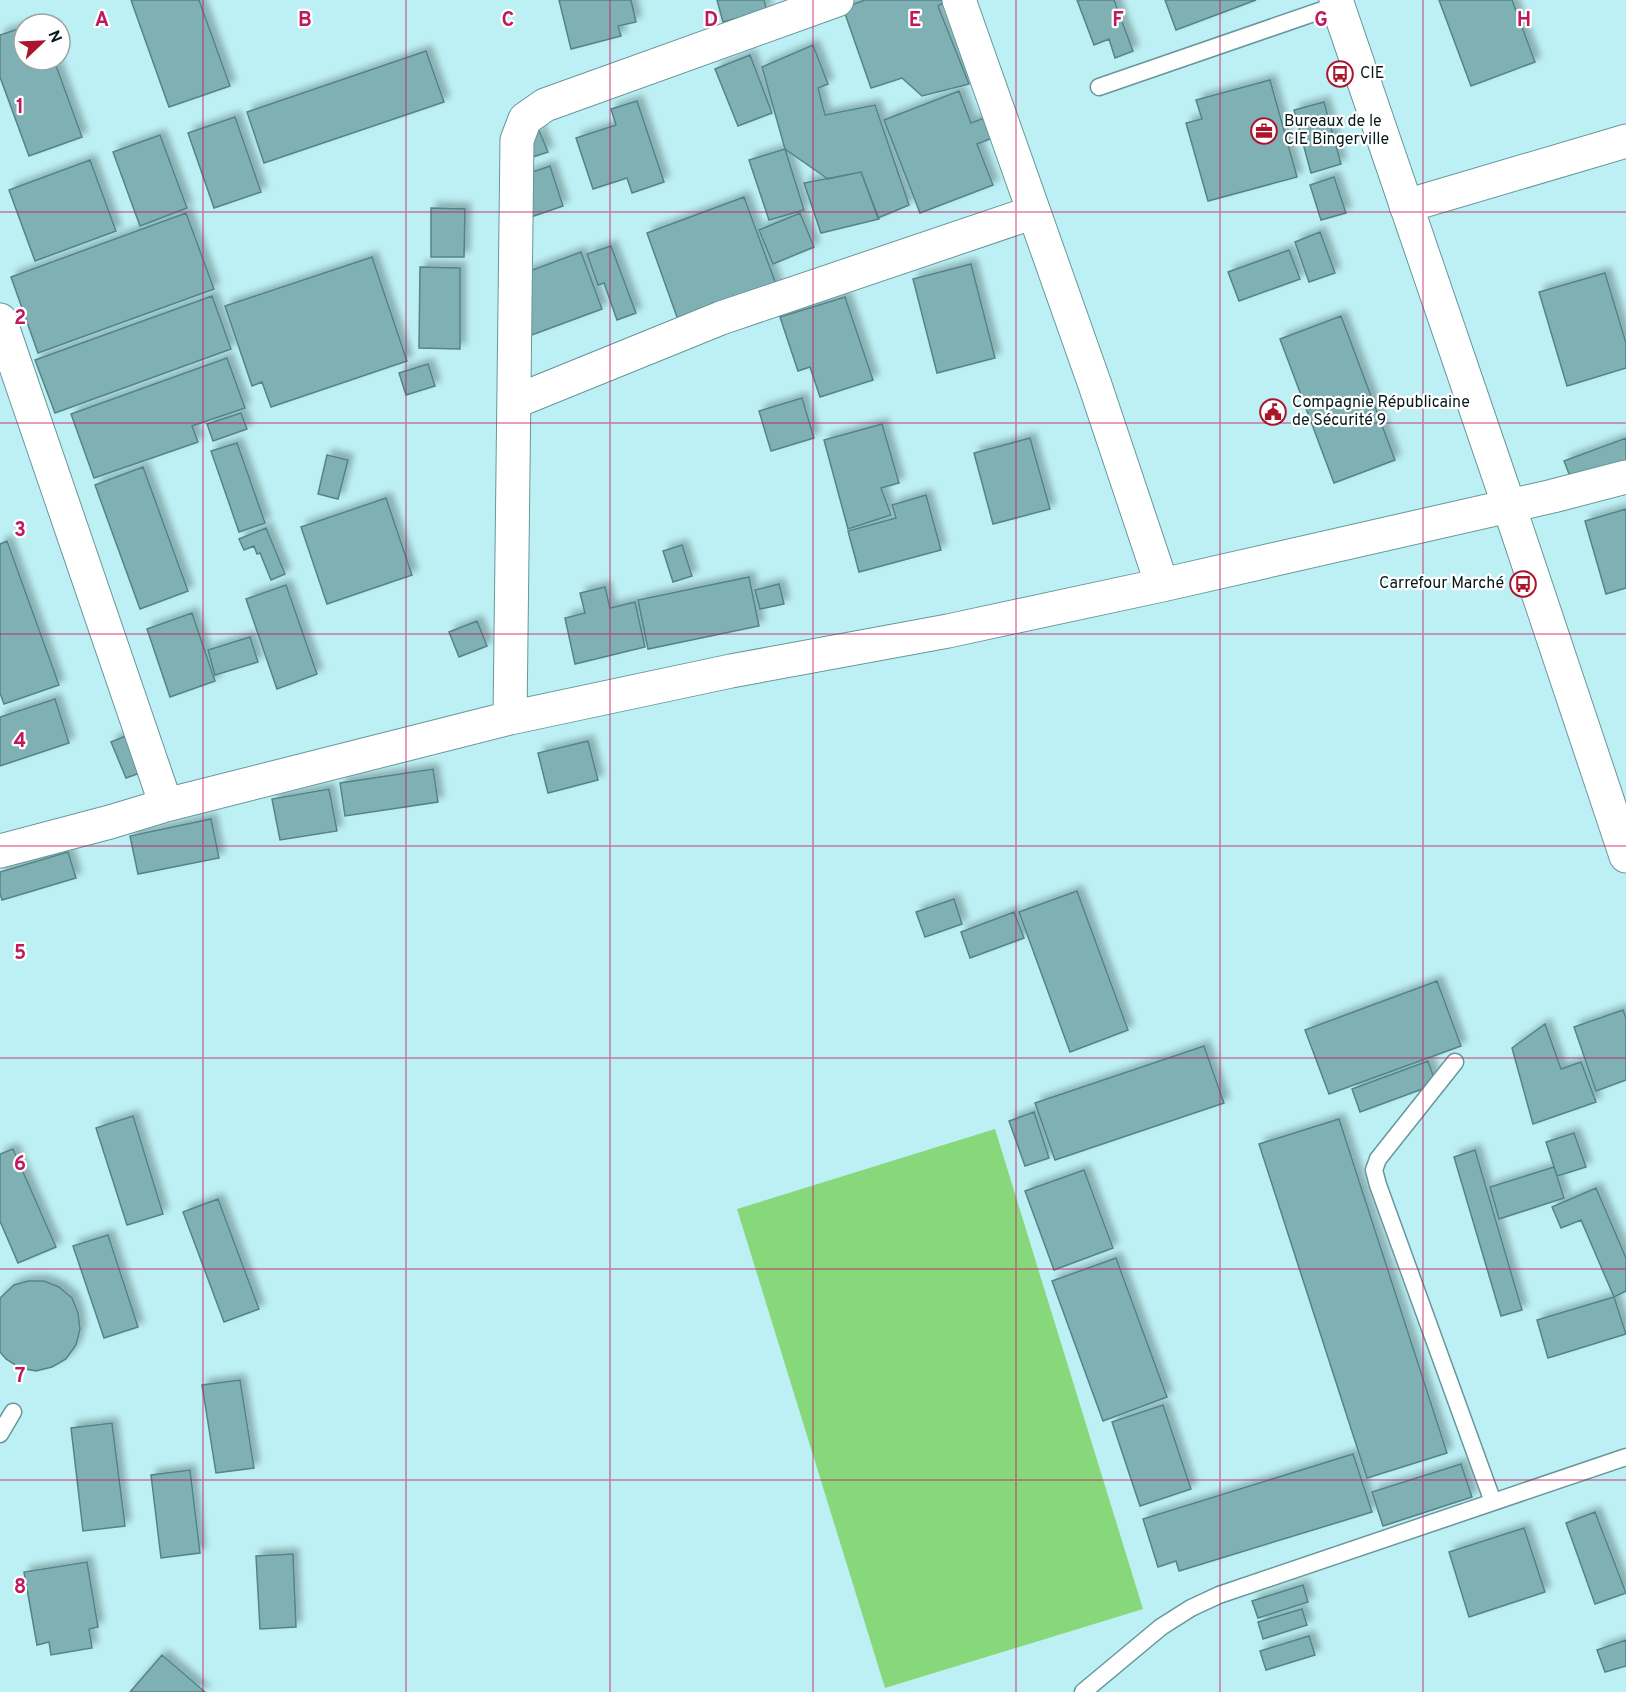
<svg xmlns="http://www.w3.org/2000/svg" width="1626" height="1692" font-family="Overpass,sans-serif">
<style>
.green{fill:#87d87b}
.building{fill:#7fb0b3;stroke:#548488;stroke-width:1.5;filter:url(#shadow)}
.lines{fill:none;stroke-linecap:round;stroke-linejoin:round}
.lane-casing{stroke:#67979b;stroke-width:19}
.street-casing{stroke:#67979b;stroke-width:35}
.secondary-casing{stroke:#67979b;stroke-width:35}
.lane{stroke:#fff;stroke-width:16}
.street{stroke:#fff;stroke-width:33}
.secondary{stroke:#fff;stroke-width:33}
.grid{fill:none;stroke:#c2185b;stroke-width:1.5;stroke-opacity:0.55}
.labels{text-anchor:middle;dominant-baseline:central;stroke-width:4.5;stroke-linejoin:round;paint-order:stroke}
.poi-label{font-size:16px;fill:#061a1b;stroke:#fff;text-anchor:start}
.grid-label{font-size:20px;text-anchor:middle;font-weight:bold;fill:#c2185b;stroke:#fff;stroke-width:4.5;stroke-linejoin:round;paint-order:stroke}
</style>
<defs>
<filter id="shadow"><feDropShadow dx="5.5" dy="-5.5" stdDeviation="3" flood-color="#0004"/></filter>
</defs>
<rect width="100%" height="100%" fill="#bdf0f4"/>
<path class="green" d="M995 1129 1143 1609 885 1688 737 1209Z"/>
<path class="building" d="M131 0H199L230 86 169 107Z
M559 0H631L636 22 618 26 621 36 571 49Z
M717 0H764L767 10 723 22Z
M865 0H948L938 6 969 84 922 96 902 78 871 88 843 8Z
M1077 0H1114L1133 51 1115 58 1109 39 1094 45Z
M1165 0H1256L1176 30Z
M1439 0H1512L1535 62 1471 86Z
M24 27V60H54L82 137 29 156 0 77V35Z
M813 45 828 84 818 88 825 115 875 105 909 205 878 218 861 172 828 179 785 149 762 67Z
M426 51 444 102 264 163 247 112Z
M750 55 772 113 738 126 715 69Z
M1270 80 1297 177 1208 201 1186 123 1202 119 1196 100Z
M959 91 971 123 992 115 1000 135 977 144 993 185 920 213 884 120Z
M637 101 664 182 632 193 627 178 593 189 576 138 616 125 611 109Z
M1324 102 1341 164 1311 173 1294 110Z
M235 117 261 192 214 208 188 133Z
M538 128 548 152 524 160Z
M160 135 187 208 140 226 113 152Z
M785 149 804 210 769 220 749 160Z
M90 160 116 231 35 261 9 190Z
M550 166 563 206 531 217 518 177Z
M861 172 879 219 821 233 804 183Z
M1334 177 1346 213 1321 220 1310 185Z
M744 197 780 295 682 331 647 233Z
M431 208 465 209 464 257H431Z
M186 213 214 289 38 353 11 277Z
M800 213 814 247 773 264 759 230Z
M1320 232 1335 273 1309 282 1295 242Z
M611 246 636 313 617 320 604 283 598 285 587 254Z
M1289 250 1300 279 1239 301 1228 272Z
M581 252 602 309 529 336 516 276Z
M372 257 407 361 271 407 262 382 252 386 225 306Z
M971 264 995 358 937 373 913 279Z
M420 267 460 268V349L419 348Z
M1605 273 1626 343V368L1567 386 1539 292Z
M212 296 231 349 55 413 35 360Z
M845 297 873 380 820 397 810 367 798 371 780 317Z
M1341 316 1395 460 1334 483 1280 339Z
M227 358 245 408 192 426 198 442 94 478 71 414Z
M428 364 435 386 406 395 399 373Z
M802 398 814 438 771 451 759 411Z
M241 413 247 429 213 441 207 424Z
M882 424 899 483 881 488 891 515 848 529 824 440Z
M1030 438 1050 509 993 524 974 453Z
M1626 438V464L1573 484 1564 461Z
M237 443 265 523 239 532 211 451Z
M327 455 348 460 338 499 318 494Z
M143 467 188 591 140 609 95 485Z
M926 495 941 550 859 572 848 531 896 518 892 505Z
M386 498 412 575 327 604 301 527Z
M1626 509V588L1606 594 1585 521Z
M266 528 285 574 271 580 260 553 257 554 254 546 244 550 239 539Z
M7 541 59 685 4 704 0 693V544Z
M682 545 692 576 673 582 663 551Z
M749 577 759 626 648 649 638 600Z
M779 584 784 604 760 609 755 590Z
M286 585 317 674 277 689 246 599Z
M605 587 610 608 635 602 645 647 575 664 565 618 585 613 580 593Z
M192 613 215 681 170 697 147 629Z
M477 621 487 646 459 657 449 632Z
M250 637 258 662 215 675 208 650Z
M55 699 69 743 0 766V717Z
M133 733 148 770 126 778 111 742Z
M588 741 598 780 548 793 538 753Z
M433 769 438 802 345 816 340 783Z
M329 789 337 831 280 840 272 799Z
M211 819 219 858 138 874 130 836Z
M68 852 76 878 2 900 0 894V872Z
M1077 891 1128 1030 1070 1052 1019 912Z
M954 899 962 924 925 937 916 912Z
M1014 912 1024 938 970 958 961 932Z
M1437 981 1461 1046 1329 1094 1305 1030Z
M1623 1010 1626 1018V1080L1596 1091 1574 1027Z
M1545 1024 1561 1069 1581 1062 1596 1102 1533 1124 1512 1048Z
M1204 1046 1224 1103 1055 1160 1035 1103Z
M1428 1061 1436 1084 1360 1112 1352 1089Z
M1034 1112 1049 1158 1025 1166 1009 1121Z
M133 1116 163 1214 127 1225 96 1128Z
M1339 1119 1447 1453 1367 1478 1259 1144Z
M1574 1133 1586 1167 1557 1176 1546 1142Z
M13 1149 56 1247 18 1263 0 1221V1154Z
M1475 1150 1522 1310 1501 1316 1454 1157Z
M1554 1167 1564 1198 1499 1219 1490 1187Z
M1084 1170 1113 1248 1054 1270 1025 1191Z
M1596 1188 1626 1258V1291L1614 1297 1581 1220 1561 1228 1552 1207Z
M218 1199 259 1309 224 1322 183 1212Z
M108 1235 138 1327 104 1338 73 1246Z
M1116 1258 1167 1397 1103 1421 1052 1281Z
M28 1281H44L59 1287 72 1298 78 1313 80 1329 76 1345 66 1359 52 1367 36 1371 20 1368 6 1359 0 1352V1298L14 1285Z
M1614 1297 1626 1334 1548 1358 1537 1320Z
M240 1380 254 1468 216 1473 202 1385Z
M1163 1405 1191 1489 1140 1506 1112 1422Z
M112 1423 125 1526 83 1531 71 1428Z
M1353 1454 1372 1512 1179 1571 1176 1561 1158 1567 1143 1519Z
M1461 1464 1472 1497 1383 1526 1372 1492Z
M190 1470 200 1553 161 1558 151 1475Z
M1595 1512 1626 1593 1595 1604 1566 1523Z
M1524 1528 1545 1592 1469 1617 1449 1552Z
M293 1554 296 1627 260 1629 256 1556Z
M87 1562 98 1627 89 1629 92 1648 51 1655 49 1642 37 1645 24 1572Z
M1303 1585 1308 1602 1258 1618 1252 1601Z
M1302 1609 1307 1625 1263 1639 1258 1622Z
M1309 1636 1315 1655 1266 1670 1260 1651Z
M1626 1640V1666L1605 1672 1597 1650Z
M162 1655 205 1692H130Z"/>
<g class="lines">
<g class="lane-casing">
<path id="lane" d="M1099 87 1337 5
M1455 1062 1378 1159 1374 1170 1378 1185 1493 1502
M0 1434 13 1412
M1083 1692 1161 1627 1191 1608 1219 1595 1626 1457"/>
</g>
<g class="street-casing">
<path id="street" d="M959 0 1095 385 1162 585
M1406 206 1626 141
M0 320 166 805
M514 402 721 318 1034 212
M510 718 517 140 525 119 545 105 837 0
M0 851 110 822 166 805 510 718 731 671 948 631 1162 585 1553 496 1626 477"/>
</g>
<g class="secondary-casing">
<path id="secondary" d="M1336 0 1509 506 1626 856"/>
</g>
<use href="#lane" class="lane"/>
<use href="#street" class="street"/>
<use href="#secondary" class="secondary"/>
</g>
<path class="grid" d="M203 0V1692M406 0V1692M610 0V1692M813 0V1692M1016 0V1692M1220 0V1692M1423 0V1692M0 212H1626M0 423H1626M0 634H1626M0 846H1626M0 1058H1626M0 1269H1626M0 1480H1626"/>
<defs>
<g id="bus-ring" transform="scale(1.35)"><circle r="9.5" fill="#fff" stroke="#ab152c" stroke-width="1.5"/><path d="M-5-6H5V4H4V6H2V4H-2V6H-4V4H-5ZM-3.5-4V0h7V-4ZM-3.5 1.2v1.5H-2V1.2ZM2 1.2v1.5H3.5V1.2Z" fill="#ab152c"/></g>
<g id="office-ring" transform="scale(1.35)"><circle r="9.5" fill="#fff" stroke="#ab152c" stroke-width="1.5"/><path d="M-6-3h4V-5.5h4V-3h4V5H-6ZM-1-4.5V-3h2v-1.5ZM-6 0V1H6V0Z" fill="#ab152c"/></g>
<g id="civic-ring" transform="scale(1.35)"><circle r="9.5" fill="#fff" stroke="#ab152c" stroke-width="1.5"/><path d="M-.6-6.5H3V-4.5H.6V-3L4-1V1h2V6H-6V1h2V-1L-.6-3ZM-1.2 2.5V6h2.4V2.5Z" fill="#ab152c"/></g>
</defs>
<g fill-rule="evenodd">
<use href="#bus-ring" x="1340" y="74"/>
<use href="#office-ring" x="1264" y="131"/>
<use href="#civic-ring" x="1273" y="412"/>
<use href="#bus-ring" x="1523" y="584"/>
</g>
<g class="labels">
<g class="poi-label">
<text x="1360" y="74">CIE</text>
<text x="1284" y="122">Bureaux de le<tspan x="1284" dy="18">CIE Bingerville</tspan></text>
<text x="1292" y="403">Compagnie Républicaine<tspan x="1292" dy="18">de Sécurité 9</tspan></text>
<text x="1504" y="584" text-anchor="end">Carrefour Marché</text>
</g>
</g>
<g class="grid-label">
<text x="102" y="26">A</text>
<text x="305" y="26">B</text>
<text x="508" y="26">C</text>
<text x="711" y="26">D</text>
<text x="915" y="26">E</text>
<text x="1118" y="26">F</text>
<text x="1321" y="26">G</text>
<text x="1524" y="26">H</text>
<text x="20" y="113">1</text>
<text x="20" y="324">2</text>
<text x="20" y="536">3</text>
<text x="20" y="747">4</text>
<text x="20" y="959">5</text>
<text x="20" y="1170">6</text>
<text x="20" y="1382">7</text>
<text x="20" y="1593">8</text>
</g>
<g transform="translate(42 42) rotate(67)"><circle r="28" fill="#ffffff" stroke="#9ba3a4" stroke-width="1.5"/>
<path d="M0-4.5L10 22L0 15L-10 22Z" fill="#ab152c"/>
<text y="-9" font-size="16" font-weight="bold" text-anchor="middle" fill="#061a1b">N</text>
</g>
</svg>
